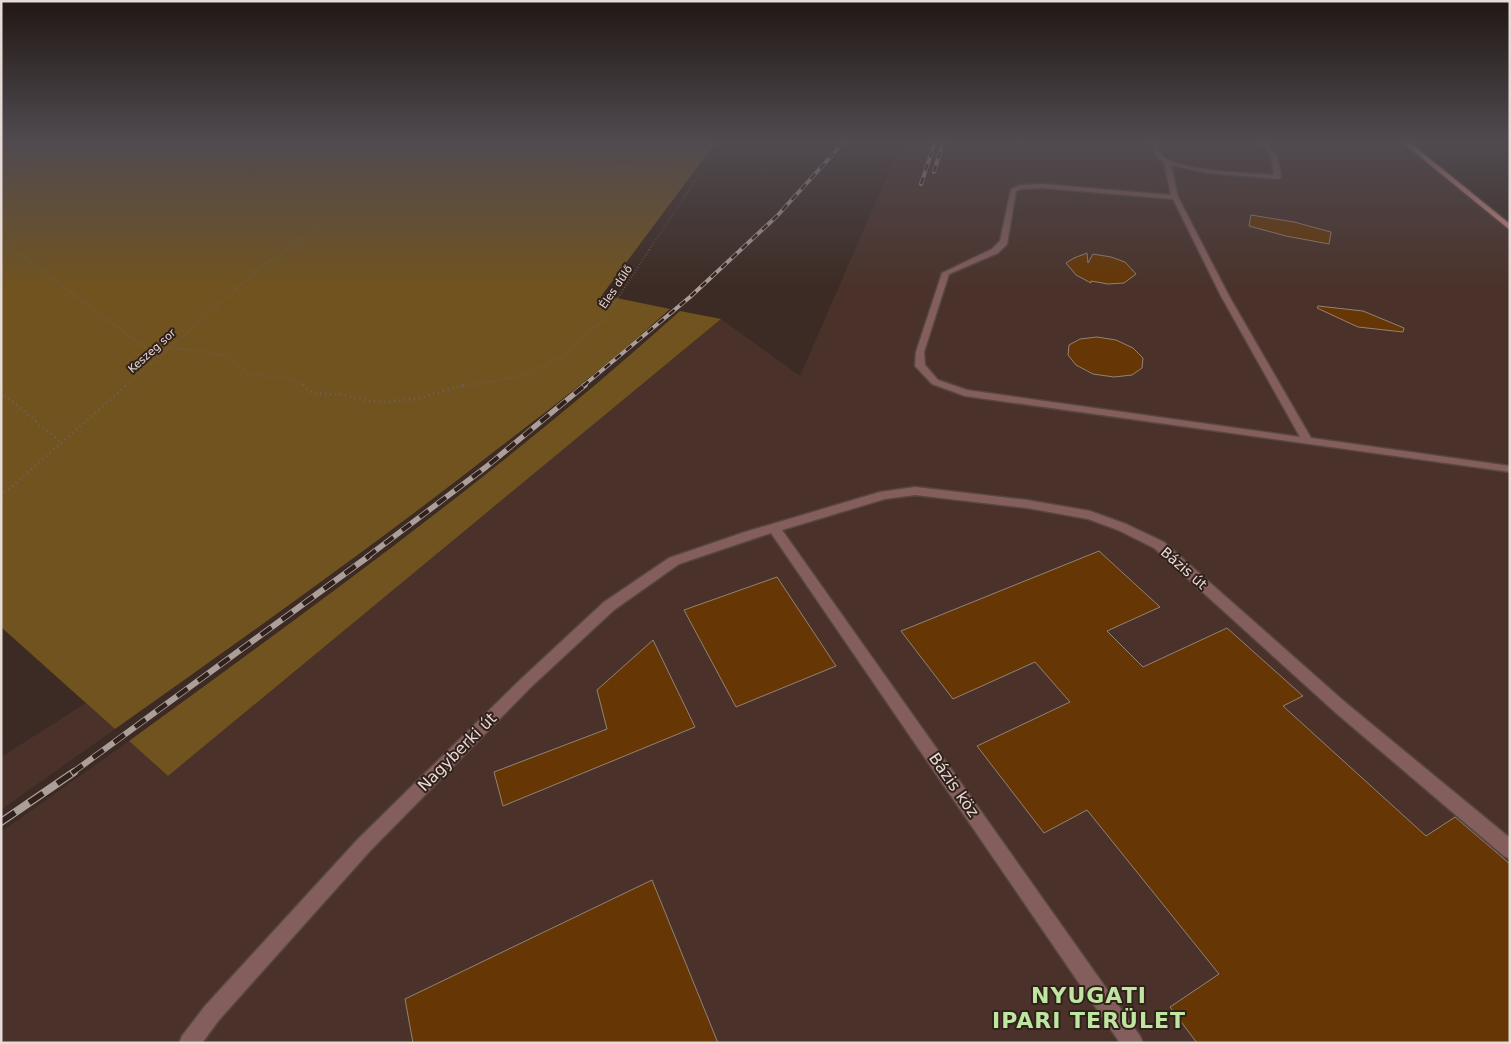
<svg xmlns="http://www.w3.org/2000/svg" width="1511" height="1044" font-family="'DejaVu Sans',sans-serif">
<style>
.built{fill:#4a322a}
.green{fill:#71531f}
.building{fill:#663704;stroke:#928275}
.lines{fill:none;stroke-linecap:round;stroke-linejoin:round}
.service-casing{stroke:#574741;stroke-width:3}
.minor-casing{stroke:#574741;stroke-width:3}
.primary-casing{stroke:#574741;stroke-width:3}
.path-far2{stroke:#70605a;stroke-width:2;stroke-dasharray:0.5 2.5;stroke-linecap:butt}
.path-far1{stroke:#70605a;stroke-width:2.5;stroke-dasharray:0.5 2.5;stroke-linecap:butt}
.path{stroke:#70605a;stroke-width:3;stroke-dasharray:1 4;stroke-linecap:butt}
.service{fill:#845e5c;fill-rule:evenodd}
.minor{fill:#845e5c;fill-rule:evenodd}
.primary{fill:#d78b86;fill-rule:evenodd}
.rail-far3-casing{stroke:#ac9f9a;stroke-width:4}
.rail-far2-casing{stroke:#ac9f9a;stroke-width:5.5}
.rail-far1-casing{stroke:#ac9f9a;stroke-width:6}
.rail-casing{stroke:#ac9f9a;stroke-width:8}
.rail-far3{stroke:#32211b;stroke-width:2.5;stroke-dasharray:7;stroke-linecap:butt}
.rail-far2{stroke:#32211b;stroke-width:4;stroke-dasharray:11;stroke-linecap:butt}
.rail-far1{stroke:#32211b;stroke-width:4.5;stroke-dasharray:13;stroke-linecap:butt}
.rail{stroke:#32211b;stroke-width:5.5;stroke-dasharray:17;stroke-linecap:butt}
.labels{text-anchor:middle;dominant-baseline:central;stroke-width:4;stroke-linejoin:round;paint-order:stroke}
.far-street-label{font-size:11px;fill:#e7dbd7;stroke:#32211b}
.street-label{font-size:14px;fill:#e7dbd7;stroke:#32211b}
.near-street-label{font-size:16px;fill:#e7dbd7;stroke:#32211b}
.near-district-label{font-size:22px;font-weight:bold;letter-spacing:1px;fill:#bee6a1;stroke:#32211b}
</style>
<rect width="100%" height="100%" fill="#3c2b24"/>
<path class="built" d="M902 142H1403L1510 221V1043H1V832L129 741 168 776 721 319 800 376Z
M86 703 115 729 1 810V757Z"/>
<path class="green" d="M1 142H716L602 295 670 309C616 358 558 403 500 447 375 545 245 637 115 729L1 627Z
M680 311 721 319 168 776 129 741C317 604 507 467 680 311Z"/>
<path class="building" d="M1251 215 1294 222 1331 232 1329 244 1286 236 1249 226Z
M1087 253 1088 263 1093 254 1111 257 1125 262 1136 274 1124 283 1108 284 1091 281V283L1076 275 1066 263 1074 258Z
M1318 306 1363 311 1404 328 1403 332 1358 327 1317 308Z
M1097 337 1116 340 1133 348 1143 358 1142 368 1132 375 1114 377 1093 374 1076 365 1068 355 1069 345 1080 339Z
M1099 551 1160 607 1107 631 1143 667 1227 628 1303 696 1283 706 1426 836 1455 817 1510 864V1043H1197L1170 1007 1219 974 1087 810 1044 833 977 746 1070 702 1035 662 953 699 901 631Z
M777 577 836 666 736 707 684 610Z
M653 640 695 727 503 806 494 772 607 729 597 690Z
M652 880 718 1043H413L405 999Z"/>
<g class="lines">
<g class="service-casing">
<path id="service" d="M1151 142H1157C1159 147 1160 153 1163 156 1179 172 1251 173 1274 175L1271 156 1260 142H1266L1277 156 1281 177 1278 179 1208 173 1171 165 1178 197 1229 296 1311 438 1510 466V472L965 396 932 384 915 366 916 352 942 273 992 249 1000 241 1011 189 1020 185 1042 184 1171 195 1164 163 1156 156ZM1042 188 1173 199 1221 296 1300 437 967 390 938 380 925 365 924 352 949 274 998 253 1007 244 1016 191 1021 189Z"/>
</g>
<g class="minor-casing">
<path id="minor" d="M915 487 1027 500 1090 511 1126 524 1164 542 1346 703 1510 838V859L1504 856 1336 713 1154 548 1118 530 1088 519 1027 508 915 495 885 499 782 530 1140 1036 1143 1043H1120L771 533 679 564 614 610 531 687 370 851 219 1020 202 1043H179L182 1036 205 1006 358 839 521 679 604 602 669 558 745 532 880 492Z"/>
</g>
<g class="primary-casing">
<path id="primary" d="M1402 142H1409L1510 224V230Z"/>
</g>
<path class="path-far2" d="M519 142 606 164 696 181
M1 164 103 142
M1 241 14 250
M286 250 301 240 317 224
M649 250 721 142"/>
<path class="path-far1" d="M12 249 158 357
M167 348 201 351 227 356 249 374 292 379 305 386
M126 386 251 276 252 273 288 249
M460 386 504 380 533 371 563 356 604 319 650 249"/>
<path class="path" d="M303 385 312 393 343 395 369 401 386 402 415 399 464 385
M1 392 62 443
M1 496 127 385"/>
<use href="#service" class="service"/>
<use href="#minor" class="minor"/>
<use href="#primary" class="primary"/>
<g class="rail-far3-casing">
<path id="rail-far3" d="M934 172 943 142
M921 184 935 142
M583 386 690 297 777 216 844 142"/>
</g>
<g class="rail-far2-casing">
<path id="rail-far2" d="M367 557 486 467 585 385"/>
</g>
<g class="rail-far1-casing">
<path id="rail-far1" d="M72 773 369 556"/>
</g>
<g class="rail-casing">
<path id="rail" d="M1 822 74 772"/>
</g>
<use href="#rail-far3" class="rail-far3"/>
<use href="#rail-far2" class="rail-far2"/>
<use href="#rail-far1" class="rail-far1"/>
<use href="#rail" class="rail"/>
</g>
<linearGradient id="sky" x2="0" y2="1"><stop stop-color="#211814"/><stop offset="0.49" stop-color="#504a50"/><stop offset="1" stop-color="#504a50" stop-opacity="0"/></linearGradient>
<rect width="1511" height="288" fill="url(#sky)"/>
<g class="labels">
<g class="far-street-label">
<text transform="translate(616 287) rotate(-56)">Éles dűlő</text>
<text transform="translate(152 351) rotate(-42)">Keszeg sor</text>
</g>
<g class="street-label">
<text transform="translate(1184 568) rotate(41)">Bázis út</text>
</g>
<g class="near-street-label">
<text transform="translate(457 752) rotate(-45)">Nagyberki út</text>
<text transform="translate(954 785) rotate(55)">Bázis köz</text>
</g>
<g class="near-district-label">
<text x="1089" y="995">NYUGATI<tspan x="1089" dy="25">IPARI TERÜLET</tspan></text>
</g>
</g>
<rect width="1511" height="1044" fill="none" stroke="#e7dbd7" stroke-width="5"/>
</svg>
